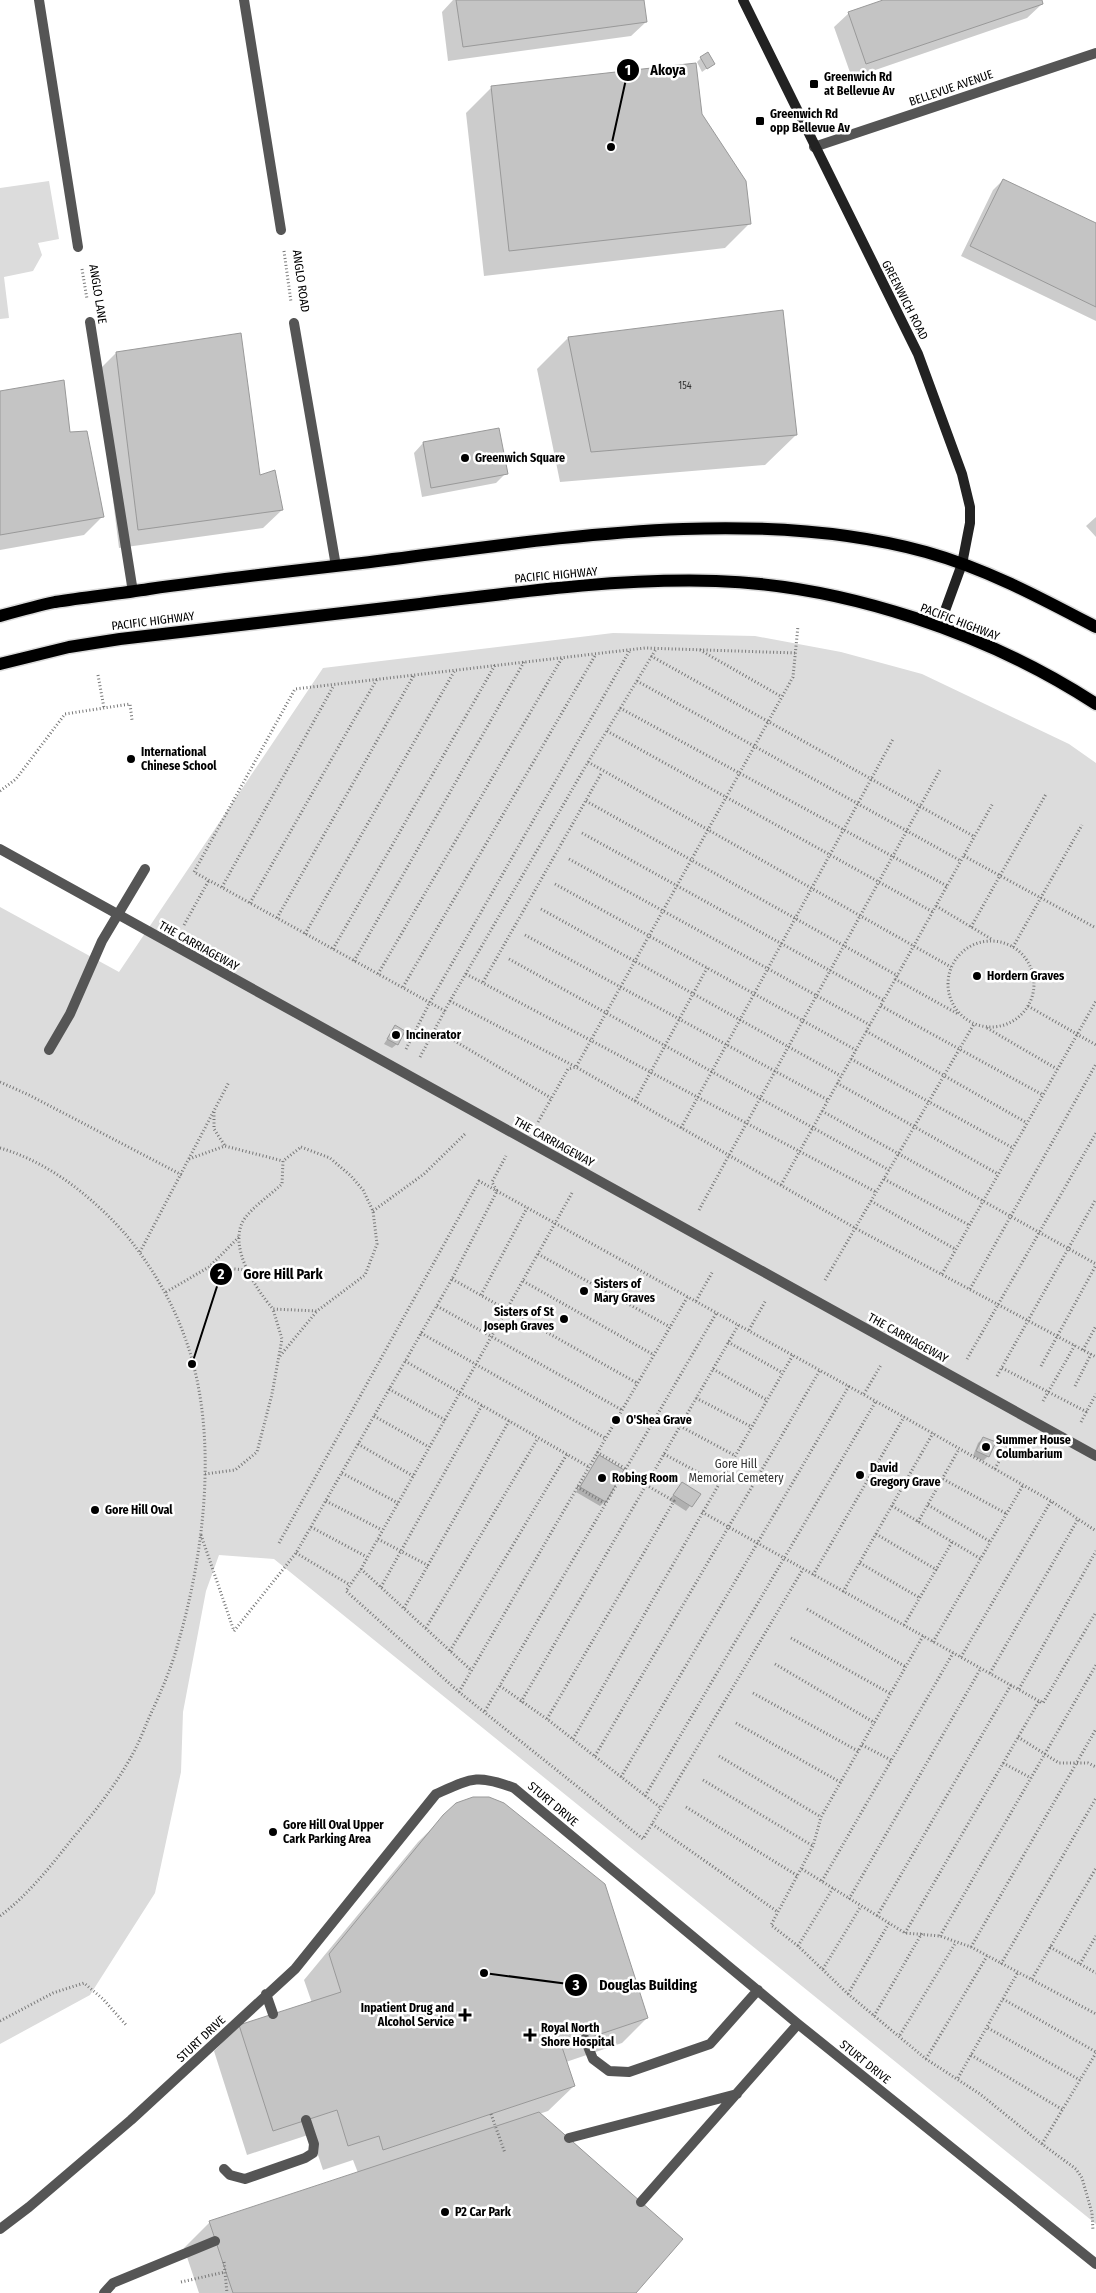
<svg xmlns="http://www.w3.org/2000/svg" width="1096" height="2293" font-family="'Fira Sans Condensed',sans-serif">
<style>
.green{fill:#dcdcdc}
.shadow{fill:#0003}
.building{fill:#c4c4c4;stroke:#999}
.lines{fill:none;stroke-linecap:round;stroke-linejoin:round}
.primary-casing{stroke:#dbdbdb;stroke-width:15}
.path{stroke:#777;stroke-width:3;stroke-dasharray:1 2.5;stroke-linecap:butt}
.service{stroke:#555;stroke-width:10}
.minor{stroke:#555;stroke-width:10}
.secondary{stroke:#222;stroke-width:10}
.primary{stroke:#000;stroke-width:12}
.poi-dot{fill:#000;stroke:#fff;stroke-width:2}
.labels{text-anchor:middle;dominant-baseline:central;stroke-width:5;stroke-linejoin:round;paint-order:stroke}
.number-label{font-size:10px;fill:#313131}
.poi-label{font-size:12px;font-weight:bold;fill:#000;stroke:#fff;text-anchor:start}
.street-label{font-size:12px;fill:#000;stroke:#fff}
.park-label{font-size:12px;fill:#333;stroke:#fff}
.leader{fill:none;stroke:#000;stroke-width:2}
.callout-dot{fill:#000;stroke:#fff;stroke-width:2}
.mark-label{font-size:15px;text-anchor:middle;font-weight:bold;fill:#fff}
.callout-label{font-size:14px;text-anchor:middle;font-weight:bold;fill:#000;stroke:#fff;stroke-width:5;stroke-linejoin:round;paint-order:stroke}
</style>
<rect width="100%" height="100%" fill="#fff"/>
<path class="green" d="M49 181 59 239 38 243 42 255 33 271 4 277 9 318 0 319V188Z
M613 633 755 636 841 652 922 674 1069 744 1096 763V2224L274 1559 219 1555 206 1591 183 1712 181 1772 155 1893 90 1995 0 2044V907L119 972 323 668Z"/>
<path class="shadow" d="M453 0H643L646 22 631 36 448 61 442 12Z
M887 0H1041L1042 4 1027 18 852 78 834 27 849 13Z
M701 58 713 64 702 72 697 62Z
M491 88 701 115 750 223 725 248 484 276 466 113Z
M1003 180 1096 225V321L961 256 993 190Z
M782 311 796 435 765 465 560 482 537 369 568 338Z
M116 353 259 476 282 510 263 528 119 548 97 372Z
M0 393 69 434 103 516 84 535 0 550Z
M423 443 506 473 496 483 422 497 414 453Z
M1096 517V537L1086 526Z
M395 1027 397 1044 392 1048 384 1044Z
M983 1438 988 1456 983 1461 973 1456 978 1443Z
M599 1457 605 1501 600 1506 576 1492Z
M682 1484 699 1494 686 1511 669 1500Z
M457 1804 647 2018 622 2043 566 2062 574 2086 548 2111 539 2114 634 2293H199L184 2248 209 2223 358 2173 353 2160 323 2170 311 2134 247 2155 214 2051 239 2026 312 2003 304 1980 418 1842Z"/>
<path class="building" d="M456 0H644L647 22 463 47Z
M883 0H1042L1043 4 866 64 848 12Z
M708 52 715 64 707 69 700 57Z
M696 63 702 114 746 181 751 224 509 251 491 86Z
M1003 179 1096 223V307L970 246Z
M783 310 797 435 591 452 568 337Z
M241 333 260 475 275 470 283 510 138 530 116 352Z
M64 380 70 432 87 431 104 517 0 535V391Z
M499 428 508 474 431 488 423 442Z
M395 1025 405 1031 398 1045 387 1039Z
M983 1437 996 1442 989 1457 976 1451Z
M599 1455 624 1470 606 1502 580 1487Z
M682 1482 701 1494 692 1507 673 1495Z
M473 1797H489L504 1803 605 1884 648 2018 562 2047 575 2086 383 2150 379 2136 348 2146 337 2110 273 2131 239 2025 341 1992 329 1954 443 1815 456 1803Z
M539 2112 683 2239 636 2293H233L209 2221Z"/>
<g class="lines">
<g class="primary-casing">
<path id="primary" d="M0 616C18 611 36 606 55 602 86 597 118 594 149 589 220 579 291 571 362 563 543 541 747 503 926 552 987 569 1041 598 1096 627
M0 664 69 647 120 639C220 627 320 616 420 604 518 592 618 578 716 581 845 585 989 634 1096 704"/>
</g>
<path class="path" d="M284 251 291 302
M82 269 87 299
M700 650 782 697
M651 656 975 837
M98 675 104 708
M637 681 961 861
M620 708 947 886
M607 731 933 912
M588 762 951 967
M0 791 16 779 65 714 130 704 132 720
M586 801 898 976
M582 833 883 1000
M964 856 1096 928
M569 859 870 1025
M555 884 856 1050
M222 887 334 685
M250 903 377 679
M936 906 993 940
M541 909 841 1076
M277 918 414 675
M184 925 209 880
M971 927 1046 794
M305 934 455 670
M525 935 828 1100
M948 984a43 43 0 1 1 86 0a43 43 0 1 1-86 0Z
M1013 947 1082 825
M333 949 495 665
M509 959 889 1170
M354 961 524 662
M378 974 562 658
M466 974 876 1192
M895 979 958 1014
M483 982 602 772
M403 987 596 654
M450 1001 576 1067 855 1228 1096 1357
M881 1006 1043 1095
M1028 1006 1096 1045
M445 1011 194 872 295 689 645 648 796 653
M987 1028 1057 1069
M436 1030 551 1098
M866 1031 1027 1123
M406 1049 430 1002 630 650
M420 1057 450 1001 588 762 656 649
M851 1059 1013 1148
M0 1082 29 1095 182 1175
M837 1083 998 1174
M635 1101 707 968
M822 1111 1096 1264
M214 1112V1129L225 1146
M538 1122 568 1069 576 1067 793 677 798 626
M681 1128 893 739
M301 1147 330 1158 351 1176 363 1190 373 1211 377 1244 365 1275 317 1311 273 1309C256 1289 226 1245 245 1218 254 1206 270 1195 282 1184L283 1161Z
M0 1148C49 1162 94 1198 127 1236 151 1266 171 1299 184 1335 220 1430 205 1552 177 1647 170 1672 159 1696 148 1720 143 1732 138 1745 131 1757 115 1786 93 1814 72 1839 51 1866 27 1896 0 1916
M189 1159 225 1146 283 1161
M884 1179 969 1225
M781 1185 993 803
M572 1193 361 1569 346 1591 459 1692 643 1839 803 1569
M871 1201 955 1249
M699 1210 940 770
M373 1211 424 1174 466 1133
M140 1252 229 1082
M538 1254 670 1327
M210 1267 246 1270
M942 1274 1096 1001
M452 1279 637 1383
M825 1280 974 1024
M523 1281 654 1355
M970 1289 1096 1064
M166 1292 209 1267 239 1237
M481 1295 527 1208
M696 1301 713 1271
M437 1306 622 1410
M749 1330 766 1300
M421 1333 605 1438
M728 1342 783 1373
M1083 1350 1096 1326
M280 1356 317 1311
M967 1359 1096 1133
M405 1361 589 1467
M1041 1366 1096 1265
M1002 1368 1087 1412
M713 1369 767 1400
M997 1376 1096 1199
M1075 1386 1091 1354
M389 1389 445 1420
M864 1394 881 1365
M696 1398 752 1427
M1043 1401 1075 1345
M374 1416 429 1447
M1081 1422 1096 1394
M680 1426 734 1455
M358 1444 413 1476
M597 1452 626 1469
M664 1454 718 1483
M995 1469 1012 1436
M342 1473 398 1503
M205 1474 235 1470 257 1452 272 1394 282 1339 273 1309
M943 1479 1007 1514
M577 1487 606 1504
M326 1501 382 1530
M928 1505 991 1542
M892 1506 981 1559
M702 1512 1039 1701
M918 1522 959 1449
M311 1527 367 1557
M876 1534 937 1570
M201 1535 234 1631
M378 1539 429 1566
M279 1543 479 1181 904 1417 1051 1501 1096 1531
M296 1553 350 1585
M860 1563 920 1598
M361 1569 472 1671
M813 1575 904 1417
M381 1587 482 1405
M843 1592 933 1433
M404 1608 509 1421
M807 1609 906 1667
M904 1625 952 1542
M426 1628 538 1438
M234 1631 296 1553 452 1279 497 1191 492 1182 506 1156
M923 1636 821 1817 813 1846 771 1925 798 1946 848 1994 926 2059 980 2094 1042 2144 1076 2169 1082 2178 1092 2213 1093 2231
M791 1638 891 1694
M933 1642 1023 1485
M450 1651 567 1454
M961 1657 1051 1501
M775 1664 875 1723
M990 1673 1078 1519
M500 1686 547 1719 661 1808
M1019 1689 1096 1551
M459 1692 688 1296
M753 1693 858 1751
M521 1702 739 1324
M485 1711 717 1312
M547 1719 674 1501 646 1485
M736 1723 840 1782
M1018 1737 1059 1763H1088L1096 1767
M573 1739 793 1355
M862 1745 891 1760
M595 1756 820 1370
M719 1756 821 1817
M1003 1763 1031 1778
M621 1777 849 1386
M703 1780 813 1846
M645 1796 876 1401
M686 1807 798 1876
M652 1824 778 1912
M802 1869 905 1933 940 1936 971 1947 1096 2014
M822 1881 953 1653
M849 1899 981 1668
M877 1916 1011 1685
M905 1933 1039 1701 1043 1703 1096 1612
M940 1936 1096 1665
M798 1946 833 1888
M971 1947 1096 1729
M1050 1947 1096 1973
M1001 1964 1096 1798
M1080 1964 1096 1936
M823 1969 861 1906
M1032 1979 1096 1868
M848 1994 889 1923
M1003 1999 1096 2052
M874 2016 922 1933
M0 2021 53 1993 84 1983 103 1999 127 2026
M988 2028 1080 2080
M900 2035 956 1942
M971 2055 1063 2110
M926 2059 987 1956
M958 2078 1018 1972
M491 2114 505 2153
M1042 2144 1096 2053
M224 2262 227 2293
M181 2282 225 2272"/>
<path class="service" d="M39 0 78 247
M90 322 133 592
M0 849 1096 1456
M49 1050 70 1014 102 941 145 869
M266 1994 273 2014
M585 2039 593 2059 609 2071 629 2072 710 2044 758 1990
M569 2138 737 2094
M224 2169 230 2175 245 2179 305 2158 313 2153 314 2144 306 2120
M641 2202 798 2024
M0 2229 29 2207 131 2120 295 1969 436 1794C472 1778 477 1774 514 1788L798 2024 1096 2264
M104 2293 113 2283 215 2241"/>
<path class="minor" d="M244 0 281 230
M814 147 1096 53
M294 323 336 566"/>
<path class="secondary" d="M743 0 918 354 962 474 970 507V523L962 564 939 627"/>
<use href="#primary" class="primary"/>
</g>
<g class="poi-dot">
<rect x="809" y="79" width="10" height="10" rx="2.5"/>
<rect x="755" y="116" width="10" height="10" rx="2.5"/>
<circle cx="465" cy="458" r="5"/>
<circle cx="131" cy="759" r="5"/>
<circle cx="977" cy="976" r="5"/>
<circle cx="396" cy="1035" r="5"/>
<circle cx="584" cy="1291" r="5"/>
<circle cx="564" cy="1319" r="5"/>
<circle cx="616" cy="1420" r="5"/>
<circle cx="986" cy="1447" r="5"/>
<circle cx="860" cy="1475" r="5"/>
<circle cx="602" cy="1478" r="5"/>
<circle cx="95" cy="1510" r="5"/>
<circle cx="273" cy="1832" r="5"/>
<path d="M462.5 2007.5h5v5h5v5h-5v5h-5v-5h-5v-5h5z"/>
<path d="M527.5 2027.5h5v5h5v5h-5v5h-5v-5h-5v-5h5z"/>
<circle cx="445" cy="2212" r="5"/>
</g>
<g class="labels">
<g class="number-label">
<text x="685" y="386">154</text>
</g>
<g class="poi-label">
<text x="824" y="77">Greenwich Rd<tspan x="824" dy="14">at Bellevue Av</tspan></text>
<text x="770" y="114">Greenwich Rd<tspan x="770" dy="14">opp Bellevue Av</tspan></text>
<text x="475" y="458">Greenwich Square</text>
<text x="141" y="752">International<tspan x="141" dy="14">Chinese School</tspan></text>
<text x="987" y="976">Hordern Graves</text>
<text x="406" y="1035">Incinerator</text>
<text x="594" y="1284">Sisters of<tspan x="594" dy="14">Mary Graves</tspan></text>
<text x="554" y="1312" text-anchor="end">Sisters of St<tspan x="554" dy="14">Joseph Graves</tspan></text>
<text x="626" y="1420">O'Shea Grave</text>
<text x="996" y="1440">Summer House<tspan x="996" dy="14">Columbarium</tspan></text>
<text x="870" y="1468">David<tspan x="870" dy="14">Gregory Grave</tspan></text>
<text x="612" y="1478">Robing Room</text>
<text x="105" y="1510">Gore Hill Oval</text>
<text x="283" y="1825">Gore Hill Oval Upper<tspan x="283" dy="14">Cark Parking Area</tspan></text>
<text x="454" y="2008" text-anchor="end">Inpatient Drug and<tspan x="454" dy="14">Alcohol Service</tspan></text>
<text x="541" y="2028">Royal North<tspan x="541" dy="14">Shore Hospital</tspan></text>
<text x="455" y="2212">P2 Car Park</text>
</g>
<g class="street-label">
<text transform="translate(951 88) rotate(-19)">BELLEVUE AVENUE</text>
<text transform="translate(301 281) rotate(82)">ANGLO ROAD</text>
<text transform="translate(98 294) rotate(81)">ANGLO LANE</text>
<text transform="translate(905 300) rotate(63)">GREENWICH ROAD</text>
<text transform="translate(556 575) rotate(-5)">PACIFIC HIGHWAY</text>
<text transform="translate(153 621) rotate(-7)">PACIFIC HIGHWAY</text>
<text transform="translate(960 622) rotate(21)">PACIFIC HIGHWAY</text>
<text transform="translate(199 946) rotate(29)">THE CARRIAGEWAY</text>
<text transform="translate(554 1142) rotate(29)">THE CARRIAGEWAY</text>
<text transform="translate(908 1338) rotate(29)">THE CARRIAGEWAY</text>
<text transform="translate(553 1804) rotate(40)">STURT DRIVE</text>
<text transform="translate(201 2039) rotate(-43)">STURT DRIVE</text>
<text transform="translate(865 2062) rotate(39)">STURT DRIVE</text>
</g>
<g class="park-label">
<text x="736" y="1464">Gore Hill<tspan x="736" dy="14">Memorial Cemetery</tspan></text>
</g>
</g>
<path class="leader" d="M611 147L628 70M192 1364L221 1274M484 1973L576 1985"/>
<g class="callout-dot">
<circle cx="611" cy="147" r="5"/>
<circle cx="192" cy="1364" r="5"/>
<circle cx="484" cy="1973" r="5"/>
<circle cx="628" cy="70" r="12"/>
<circle cx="221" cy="1274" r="12"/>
<circle cx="576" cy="1985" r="12"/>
</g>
<g class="mark-label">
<text x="628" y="75">1</text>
<text x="221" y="1279">2</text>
<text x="576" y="1990">3</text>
</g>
<g class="callout-label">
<text x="668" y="75">Akoya</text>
<text x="283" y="1279">Gore Hill Park</text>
<text x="648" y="1990">Douglas Building</text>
</g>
</svg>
